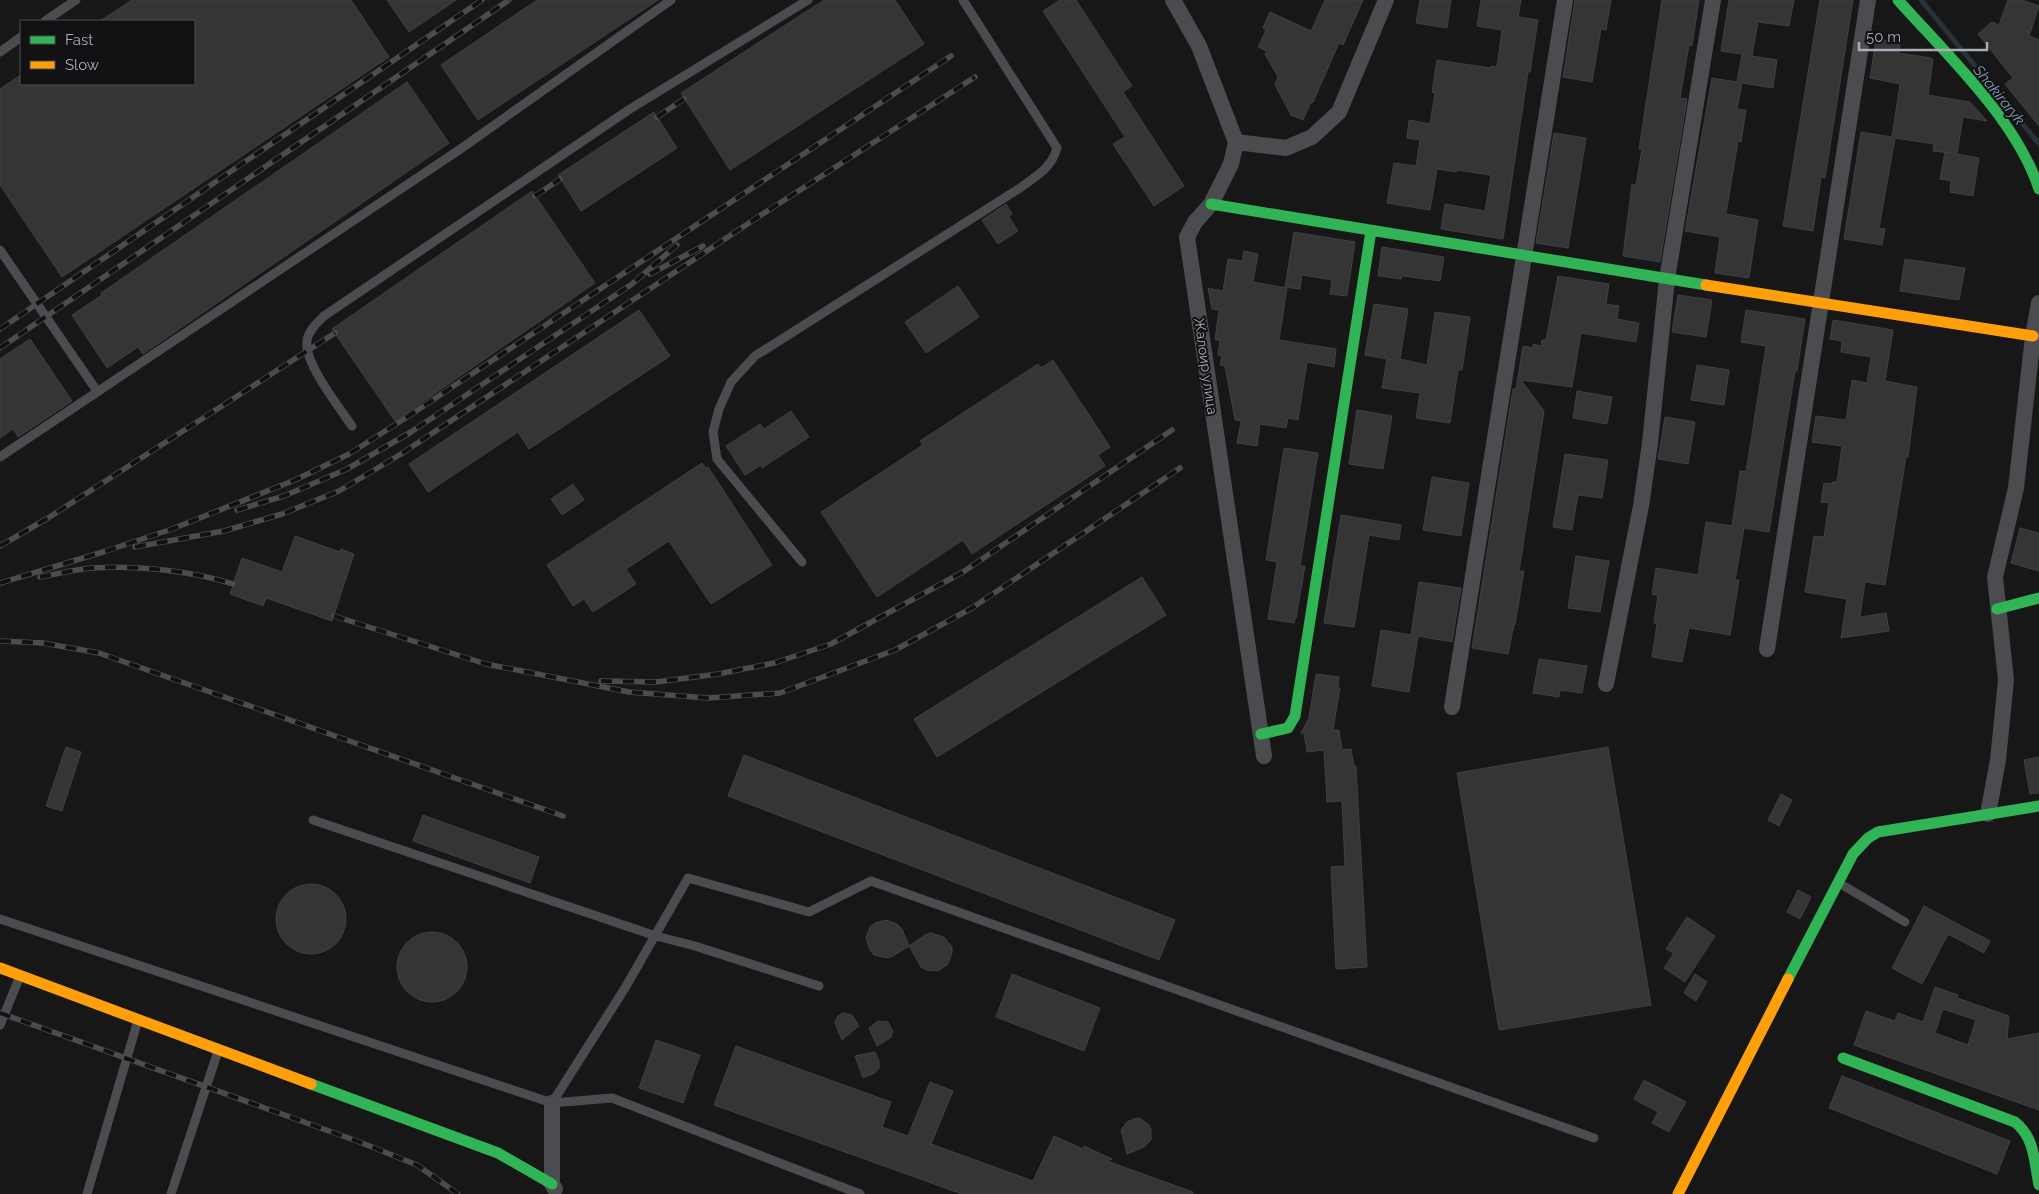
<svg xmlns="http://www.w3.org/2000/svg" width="2039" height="1194" font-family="Raleway,sans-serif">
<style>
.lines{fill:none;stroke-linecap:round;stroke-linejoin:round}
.stream{stroke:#2a3239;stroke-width:5}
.building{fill:#353536;stroke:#3f4043;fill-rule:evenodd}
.lane{stroke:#4b4c50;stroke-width:9}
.street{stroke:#4b4c50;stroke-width:16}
.fast{stroke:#30b455;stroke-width:11}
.slow{stroke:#ff9f0a;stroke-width:11}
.rail-casing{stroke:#4b4c4f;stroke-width:5.5}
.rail{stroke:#111113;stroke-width:4;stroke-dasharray:11;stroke-linecap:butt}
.labels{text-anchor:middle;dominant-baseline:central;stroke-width:4;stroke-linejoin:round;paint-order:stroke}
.street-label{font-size:14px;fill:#a8adb8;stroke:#111113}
.water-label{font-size:15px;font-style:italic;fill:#7f9bb3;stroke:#111113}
</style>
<rect width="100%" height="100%" fill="#171717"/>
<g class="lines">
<path class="stream" d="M1921 0 2039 144"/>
</g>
<path class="building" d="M132 0H351L389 57 62 277 0 185V89L21 75V84H194V21H100Z
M387 0H456L409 32Z
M537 0H658L478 120 441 65Z
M824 0H895L924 44 730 170 681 93Z
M1060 0H1076L1132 86 1123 92 1184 186 1154 206 1113 144 1125 137 1043 11Z
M1325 0H1363L1343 45 1339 43 1313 102H1311L1303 120 1291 115 1275 85 1278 77 1265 54 1267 51 1258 47 1266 30 1263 28 1270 12 1311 31Z
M1420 0H1451L1447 28 1416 23Z
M1481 0H1521L1518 17 1538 20 1530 72H1528L1503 239 1441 229 1445 204 1485 211 1491 175 1457 170 1456 172 1437 169 1430 210 1387 203 1394 163 1416 166 1420 140 1407 138 1409 120 1430 124 1435 93 1432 92 1437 60 1491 68V66L1497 67 1502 30 1477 26Z
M1575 0H1611L1606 30 1601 29 1592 82 1563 77Z
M1662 0H1699L1692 46 1689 45 1680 98 1687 99 1660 262 1623 256 1632 184 1636 185 1642 149H1639Z
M1729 0H1794L1789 26 1758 22 1752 56 1777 60 1773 88 1742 83 1737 109 1746 110 1741 142 1738 141 1726 214 1758 220 1749 278 1715 273 1720 237 1685 231 1712 78 1737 82 1742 54 1721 51Z
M1820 0H1853L1825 178 1821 177 1813 231 1783 226Z
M2008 0H2022L2039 6 2029 36 2039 40V126L2005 84 2013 78 1978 34 1992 22 1999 25Z
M1876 39 1900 43 1899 53 1931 58 1933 60 1928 95 1970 102 1987 121 1963 117 1957 154 1979 158 1973 196 1950 192 1951 181 1940 179 1945 152 1951 153 1933 151 1934 144 1895 138 1879 228 1885 229 1882 245 1844 239 1861 132 1892 137 1900 84 1870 78Z
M407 82 449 143 143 354 138 347 107 368 72 315 102 295 101 293Z
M654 112 677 148 581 211 558 175Z
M1554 133 1586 138 1568 248 1536 243Z
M532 191 595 283 395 421 332 329Z
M1006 204 1012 214 1009 217 1018 231 998 244 982 220Z
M1294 232 1355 242 1347 296 1330 294 1332 280 1302 275 1300 289 1285 287Z
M1382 247 1444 257 1440 281 1402 276 1401 279 1378 276Z
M1244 251 1258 254 1253 282 1287 288 1279 340 1336 349 1334 367 1307 362 1298 420 1288 418 1286 428 1260 424 1257 446 1237 443 1241 421 1235 420 1225 366 1220 365 1222 356 1218 355 1220 340H1215L1219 310 1212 309 1208 288 1223 291 1228 259 1242 261Z
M1905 259 1965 268 1959 300 1900 291Z
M1558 276 1609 284 1606 304 1619 306 1617 319 1639 323 1636 342 1581 333 1572 387 1521 380 1544 411 1519 571H1524L1515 625 1514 624 1508 654 1472 648 1513 389H1516L1523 346 1533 348V344L1541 346 1542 340H1546Z
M958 286 979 317 926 353 905 322Z
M1678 295 1712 300 1706 337 1672 332Z
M1374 304 1408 309 1400 359 1427 365 1435 312 1470 317 1462 370H1458L1450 423 1416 418 1420 393 1382 388 1387 359 1365 355Z
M639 310 670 356 529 449 518 432 428 492 409 464Z
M1746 310 1805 319 1797 371H1795L1769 532 1744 528 1735 580H1739L1730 635 1689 628 1682 662 1652 657 1657 624 1654 623 1658 595 1652 594 1656 568 1698 575 1706 522 1732 526 1740 471 1746 472 1766 346 1741 342Z
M1833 320 1893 330 1885 381 1917 387 1908 457H1906L1885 585 1865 582 1860 617 1886 613 1889 631 1841 638 1847 599 1805 592 1814 536 1824 537 1829 503 1821 502 1824 483 1832 484V482H1837L1842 446 1812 442 1816 416 1846 420 1852 380 1867 383 1871 357 1841 352 1842 341 1830 339Z
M30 339 72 401 18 437 13 429 0 438V359Z
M1053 360 1110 447 1098 455 1105 466 972 554 963 540 877 597 821 512 923 445 920 441 1038 364 1041 368Z
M1697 365 1729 370 1724 405 1691 400Z
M1577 391 1612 397 1607 424 1573 418Z
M1357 410 1392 416 1383 469 1349 464Z
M791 411 809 437 762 468 761 465 745 475 726 446 760 424 764 429Z
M1665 417 1695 422 1688 464 1658 459Z
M1284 448 1318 453 1300 566H1305L1296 618H1295L1294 623 1268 619 1277 562 1266 560Z
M1565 454 1608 460 1602 498 1578 495 1572 530 1553 527Z
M702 463 706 468 708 467 772 565 711 604 669 541 626 569 636 584 593 612 584 599 573 606 547 565Z
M1432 477 1469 483 1461 536 1423 530Z
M573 484 584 500 562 515 551 499Z
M1341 515 1401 525 1399 540 1369 535 1354 627 1324 623Z
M2020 528 2039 533V571L2011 563Z
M295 536 340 552 341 549 354 554 332 621 266 598 263 606 230 594 242 558 282 572Z
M1576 556 1609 561 1600 612 1568 608Z
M1142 577 1166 615 937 757 914 719Z
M1419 582 1461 588 1452 642 1418 636 1409 692 1372 686 1381 630 1411 635Z
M1539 659 1587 666 1582 693 1560 690 1559 697 1533 693Z
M1316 674 1339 677 1338 688H1340L1333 730H1339L1342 750 1351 749 1354 766H1356L1367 967 1336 969 1331 867 1345 866 1342 801 1327 802 1324 750 1307 752 1304 733H1301L1309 718Z
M66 747 81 752 62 811 46 806Z
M1608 747 1651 1005 1499 1030 1457 773Z
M744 755 1175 920 1159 960 728 796Z
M2039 757V793L2030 794 2024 760Z
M1781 794 1792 800 1779 826 1768 820Z
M423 815 539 857 530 883 413 841Z
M276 919a35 35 0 1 1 70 0a35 35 0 1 1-70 0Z
M1798 890 1811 897 1800 919 1787 912Z
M1924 906 1990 941 1984 953 1948 934 1922 984 1892 968Z
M1687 917 1715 936 1685 982 1664 968 1674 953 1666 949Z
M886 920 897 924 902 929 909 946 893 956 887 958 874 955 870 950 866 938 870 927 875 923Z
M397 967a35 35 0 1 1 70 0a35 35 0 1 1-70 0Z
M931 933 944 937 952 947V953L948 964 938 971 926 970 921 967 909 946 925 935Z
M1012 974 1100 1008 1084 1051 996 1017Z
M1695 974 1707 982 1696 1001 1684 993Z
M1935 987 1958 995 1957 998 2009 1016 2007 1039 2039 1033V1110L1854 1045 1866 1011 1895 1021 1898 1013 1923 1022ZM1943 1009 1976 1020 1968 1045 1935 1033Z
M843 1013 852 1015 859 1026 842 1040 835 1023 837 1017Z
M878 1021 888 1022 893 1032 890 1038 877 1046 869 1028Z
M656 1040 700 1055 683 1103 639 1088Z
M736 1046 891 1102 882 1127 908 1136 930 1082 953 1091 931 1144 1033 1181 1054 1136 1083 1149 1084 1146 1112 1159 1107 1161 1193 1192V1194H962L714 1105Z
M875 1052 879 1061V1068L875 1073 863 1078 855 1056Z
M1842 1076 2010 1141 1997 1174 1829 1108Z
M1644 1080 1686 1102 1669 1132 1652 1123 1658 1112 1634 1099Z
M1136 1118 1141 1119 1149 1125 1151 1130V1140L1144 1147 1127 1154 1121 1130 1127 1122Z"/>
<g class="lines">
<path class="lane" d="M45 21 76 0
M0 52 21 37
M0 250 97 391
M352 426C339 407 304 363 307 341 308 331 317 323 324 316L630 109 808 0
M0 457 459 150 671 0
M802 562 717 459 713 432 719 409 731 382 755 356 1020 188C1036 176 1051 169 1057 148L963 0
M313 820 656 936 695 946 819 986
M1839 883 1905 922
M0 919 552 1103 612 1098 860 1194
M0 1025 20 976
M552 1103 625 988 688 878 809 912 871 881 1594 1138
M87 1194 138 1020
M171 1194 218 1051"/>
<path class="street" d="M1173 0 1199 46 1236 142 1231 164 1211 204 1195 222 1187 237 1264 756
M1236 142 1286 148 1312 137 1339 112 1386 0
M1767 649 1868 0
M1606 684 1641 506 1650 443 1667 279 1713 0
M1452 707 1565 0
M1988 814 1998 760 2006 680 1995 577 2016 488 2033 336 2039 303
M552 1103V1184L555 1189"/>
<path class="fast" d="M1898 0C1947 55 2016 119 2039 189
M1211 204 1706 285
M1997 609 2039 598
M1261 734 1288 728 1295 716 1371 231
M1788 979 1853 854 1868 838 1878 832 2039 806
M1843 1058 2015 1122C2035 1138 2034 1161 2039 1185
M311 1084 498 1153 552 1184"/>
<path class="slow" d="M1706 285 2033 336
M0 968 311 1084
M1678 1194 1788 979"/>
<g class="rail-casing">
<path id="rail" d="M657 117 684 99
M535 196 560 179
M650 274 703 246
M0 329 482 0
M0 348 509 0
M237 510 284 496 347 469 411 432 632 284 677 245
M0 546 48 518 335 333
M135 547 224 531 282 514 339 491 401 454 758 217 975 77
M40 577C58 574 76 569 93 568 135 565 193 571 233 584
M0 583 103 552 172 529 295 480 349 454 401 421 951 56
M334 616 486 664 629 692 708 698 780 693 895 650 972 608 1180 468
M0 641 43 643 99 653 563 816
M601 681 656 682 718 674 774 663 831 644 963 572 1172 430
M0 1013 357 1141 417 1165 458 1194"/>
</g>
<use href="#rail" class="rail"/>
</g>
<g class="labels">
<g class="street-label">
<text transform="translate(1206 366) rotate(82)">Жалоир улица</text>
</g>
<g class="water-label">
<text transform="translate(1999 95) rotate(51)">Shakiraryk</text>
</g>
</g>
<rect x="20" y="20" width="175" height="65" fill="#111113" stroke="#4d4f55"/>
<rect x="30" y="36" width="25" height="8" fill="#30b455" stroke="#4d4f55"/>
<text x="65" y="45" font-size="15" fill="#a8adb8">Fast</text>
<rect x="30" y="61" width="25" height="8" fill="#ff9f0a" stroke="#4d4f55"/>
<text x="65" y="70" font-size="15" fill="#a8adb8">Slow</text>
<path d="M1859 42v8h128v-8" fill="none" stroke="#a8adb8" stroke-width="2.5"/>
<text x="1866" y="42" font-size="15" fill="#a8adb8" stroke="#111113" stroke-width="4" paint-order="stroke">50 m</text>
</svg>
